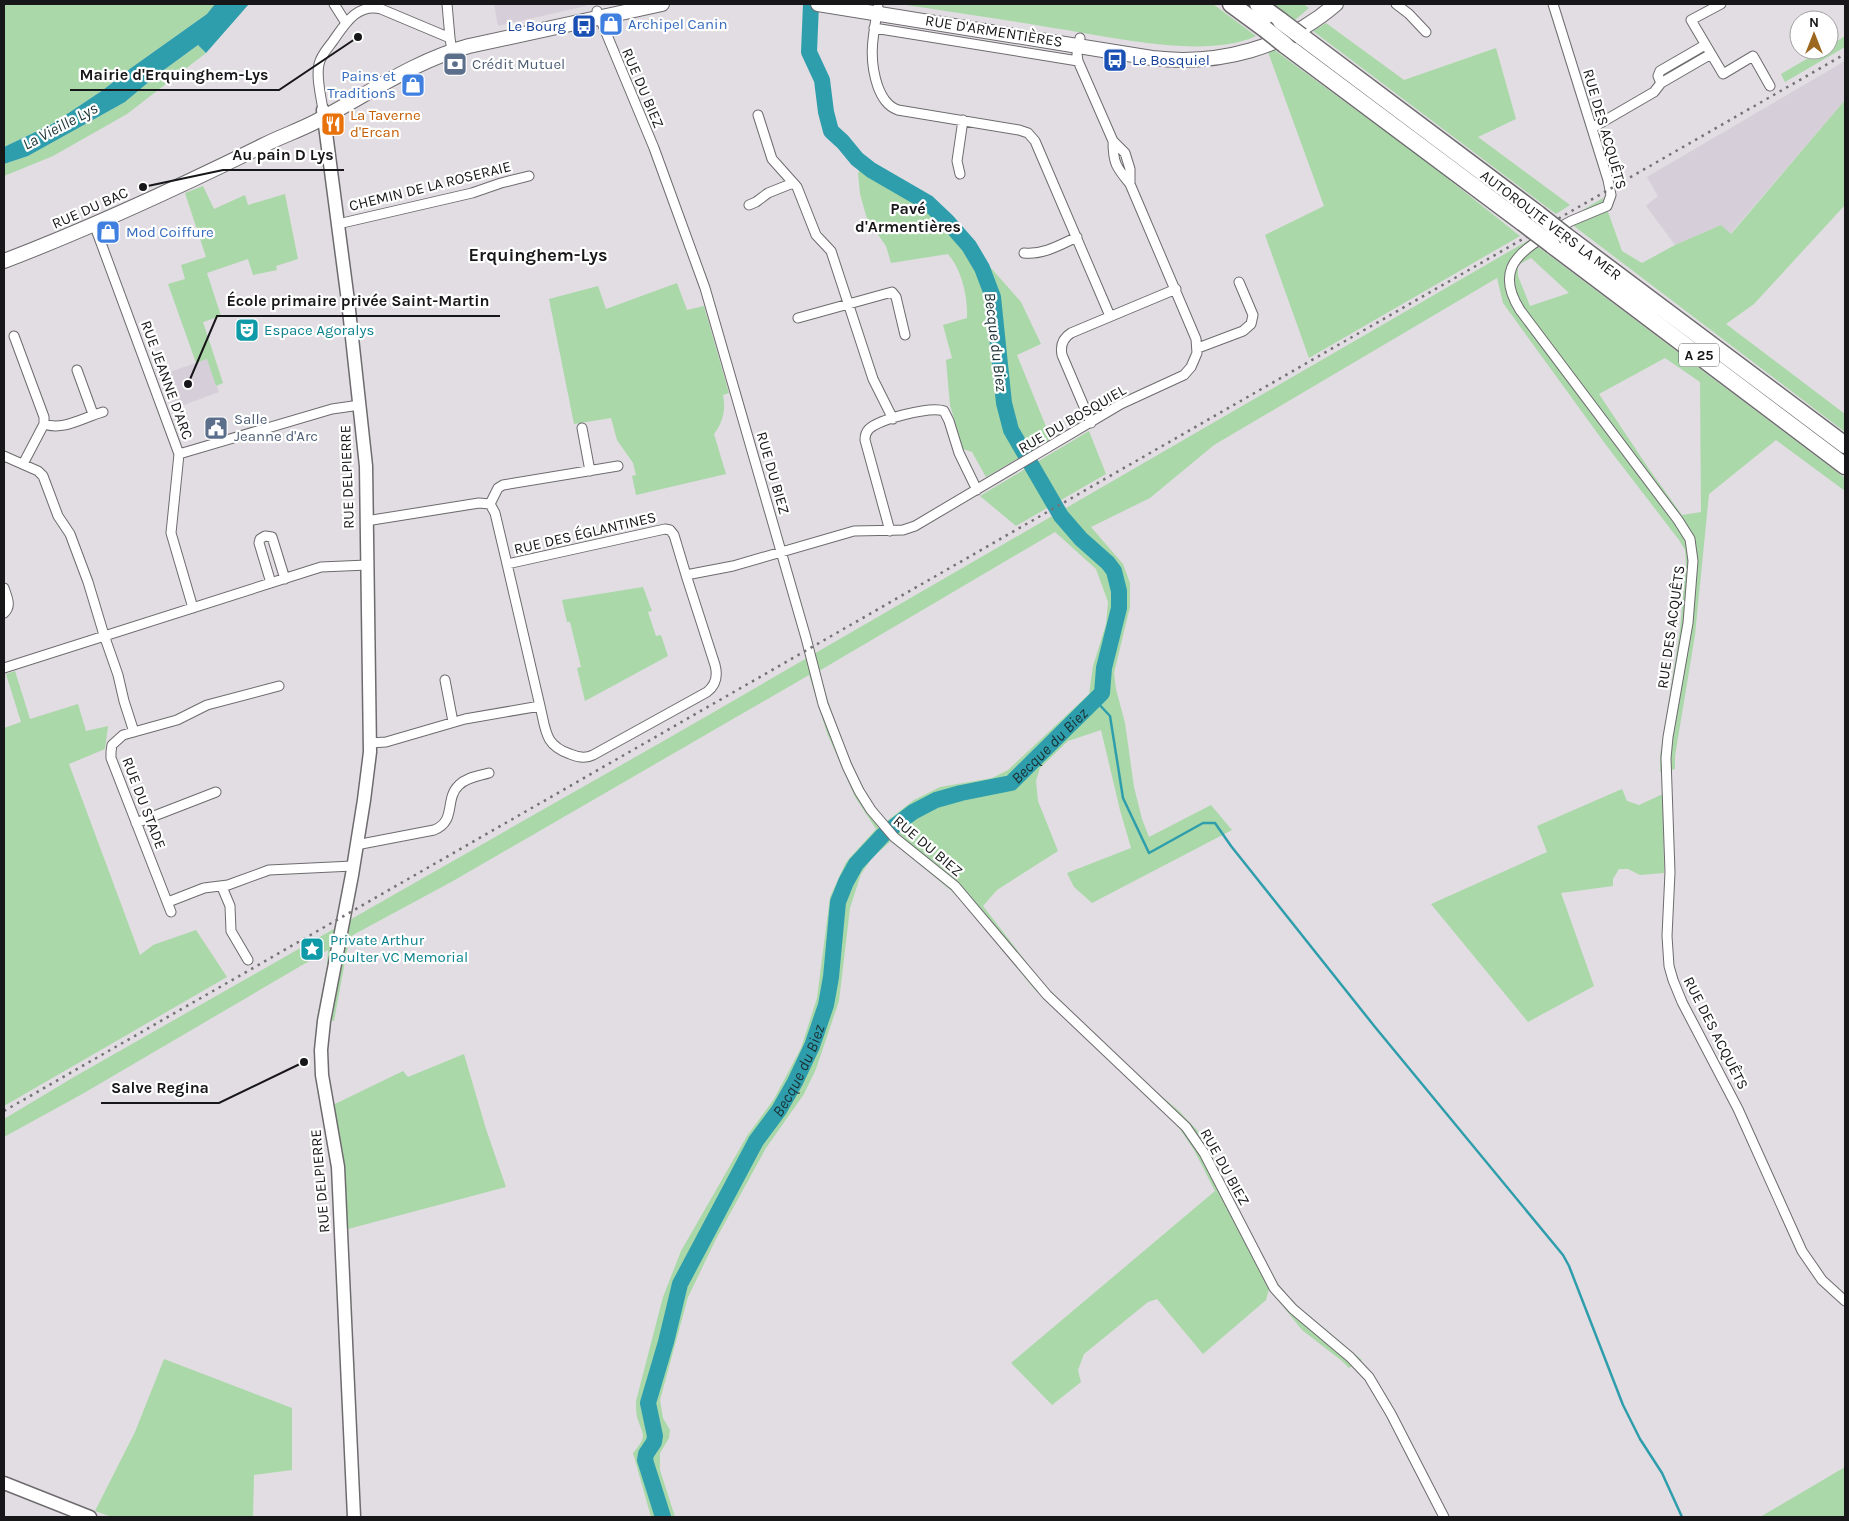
<svg xmlns="http://www.w3.org/2000/svg" width="1849" height="1521" font-family="Karla,sans-serif">
<style>
.built{fill:#d6ced8}
.green{fill:#aad8a9;fill-rule:evenodd}
.water{fill:#2f9eac}
.lines{fill:none;stroke-linecap:round;stroke-linejoin:round}
.stream{stroke:#2f9eac;stroke-width:2.5}
.river{stroke:#2f9eac;stroke-width:16}
.street-casing{stroke:#6e6b6f;stroke-width:11}
.secondary-casing{stroke:#6e6b6f;stroke-width:15}
.primary-casing{stroke:#6e6b6f;stroke-width:16}
.highway-casing{stroke:#6e6b6f;stroke-width:19}
.street{stroke:#fff;stroke-width:9}
.secondary{stroke:#fff;stroke-width:12}
.primary{stroke:#fff;stroke-width:14}
.highway{stroke:#fff;stroke-width:16}
.rail{stroke:#757276;stroke-width:2.5;stroke-dasharray:2.5 5;stroke-linecap:butt}
.highway-bridge-casing{stroke:#6e6b6f;stroke-width:19;stroke-linecap:butt}
.highway-bridge{stroke:#fff;stroke-width:16}
.labels{text-anchor:middle;dominant-baseline:central;stroke-width:4.5;stroke-linejoin:round;paint-order:stroke}
.shield{fill:#fff;stroke:#5d5c5d;stroke-width:1}
.shield-label{font-size:14px;font-weight:bold;fill:#171618}
.shop-label{font-size:15px;fill:#366cbe;stroke:#fff;text-anchor:start}
.transit-label{font-size:15px;fill:#164399;stroke:#fff;text-anchor:end}
.street-label{font-size:15px;fill:#171618;stroke:#fff}
.service-label{font-size:15px;fill:#4e5e75;stroke:#fff;text-anchor:start}
.food-label{font-size:15px;fill:#c56008;stroke:#fff;text-anchor:start}
.culture-label{font-size:15px;fill:#0d838f;stroke:#fff;text-anchor:start}
.water-label{font-size:16px;font-style:italic;fill:#1a3235;stroke:#fff}
.neighbourhood-label{font-size:16px;font-weight:bold;fill:#171618;stroke:#fff}
.quarter-label{font-size:18px;font-weight:bold;fill:#171618;stroke:#fff}
.leader{fill:none;stroke:#171618;stroke-width:2}
.callout-dot{fill:#171618;stroke:#fff;stroke-width:2}
.callout-label{font-size:16px;text-anchor:middle;font-weight:bold;fill:#171618;stroke:#fff;stroke-width:4.5;stroke-linejoin:round;paint-order:stroke}
</style>
<rect width="100%" height="100%" fill="#e1dde2"/>
<path class="built" d="M494 4H585L586 6 498 26Z
M1845 61V100L1730 234 1721 225 1675 245 1646 206 1658 196 1647 177Z
M207 359 219 392 173 409 168 396 165 397 158 376Z"/>
<path class="green" d="M4 4H215L207 14 131 68 103 90 52 124 4 147Z
M900 4H1213L1256 36C1205 60 1109 36 1053 28 1002 19 951 12 900 4Z
M1273 4H1303L1309 8 1295 20Z
M1326 23 1404 80 1496 48 1516 119 1478 137 1570 205 1556 214 1313 31Z
M1845 36V47L1785 82 1781 74 1822 50H1829V46Z
M198 45 206 53 127 114 53 156 4 176V164L28 156 125 102 157 75Z
M1273 49 1427 162 1520 236 1309 358 1265 235 1324 206 1268 52Z
M1845 100V205L1754 304 1726 324 1845 414V432L1566 220 1603 198 1622 251 1642 263 1675 245 1721 225 1731 234Z
M869 160 925 196 936 206 1021 302 1041 344 1017 355 1051 439 986 477 972 452 963 449 950 405 946 360 952 358 943 325 967 318C968 297 962 270 948 254L891 263 886 246 867 219 860 194 858 173Z
M203 186 214 209 245 195 248 205 285 194 298 259 276 266 277 270 253 275 248 259 207 273 221 316 203 322 223 383 216 386 207 359 196 363 168 284 185 279 181 265 206 257 185 193Z
M1529 240 1845 478V491L1776 440 1709 494 1695 635 1675 756V769L1660 772V756L1680 630 1686 564 1685 550 1679 540 1606 445 1503 303 1497 278 1214 445 1150 498 1091 527 1123 564 1130 583V607L1114 673 1116 689 1125 723 1134 787 1142 819 1149 837 1211 805 1232 830 1092 903 1074 887 1067 873 1131 848 1120 810 1101 730 1068 741 1040 768 1036 781 1038 801 1058 851 997 890 983 906 1048 990 1139 1077 1179 1111 1197 1130 1276 1281 1292 1301 1362 1360 1349 1368 1342 1361 1302 1330 1269 1289 1266 1300 1203 1354 1157 1299 1148 1302 1084 1354 1078 1370 1081 1382 1052 1405 1011 1363 1215 1191 1194 1150 1175 1122 1035 990 960 898 891 841 872 858 861 874 850 908 839 1001 816 1069 804 1094 766 1148 716 1239 688 1297 660 1400 663 1418 670 1430 669 1438 660 1453V1470L675 1517H651L633 1453C648 1435 643 1436 637 1417 636 1412 636 1406 636 1401L663 1297 681 1251 747 1136 774 1099 801 1048 817 998 830 897 846 862 876 829 855 797 827 733 809 675 453 881 353 935 348 945 334 1021 317 1019 327 966 328 950 84 1093 4 1137V1119L74 1077 674 735ZM1531 258 1569 293 1530 306 1518 276V265ZM1665 358 1700 382 1701 512 1682 515 1649 469 1599 394ZM1055 532 1096 569 1108 602 1106 624 1093 666 1089 694 1008 770 992 778 940 787 914 800 887 821 872 806 858 777 837 730 819 671Z
M677 283 687 310 704 306 729 393 723 395C726 410 723 422 714 434L726 474 636 495 632 476 636 475 633 463 617 440 611 418 574 424 549 299 598 286 606 309Z
M1089 431 1106 474 1016 526 980 496Z
M643 587 652 611 648 612 656 636 661 635 668 656 585 701 577 668 581 667 570 622H567L562 600Z
M15 671 30 719 78 704 86 731 108 726 105 749 69 764 140 955 153 945 196 930 227 977 4 1106V728L21 722 6 674Z
M1622 789 1627 801 1639 805 1663 794 1664 873 1640 875 1628 869H1619L1613 879V886L1561 893 1594 986 1528 1022 1431 904 1547 852 1537 826Z
M464 1054 486 1129 506 1187 348 1229 350 1325 332 1166 320 1104H335L403 1071 408 1077Z
M164 1359 292 1408V1470L254 1475 253 1517H112L95 1511 135 1432Z
M1845 1467V1517H1760Z"/>
<path class="water" d="M215 4H249L206 53 198 45 157 75 125 102 28 156 4 164V147L52 124 103 90 131 68 207 14Z"/>
<g class="lines">
<path class="stream" d="M1095 700 1110 716 1123 798 1149 853 1203 823H1215L1231 846 1375 1027 1563 1255 1569 1266 1623 1405 1640 1439 1662 1473 1682 1517"/>
<path class="river" id="s1" d="M663 1517 645 1460 646 1454 654 1442 655 1436 648 1403 666 1342 680 1284 756 1141 779 1110 795 1082 812 1046 826 1005 831 977 838 902 846 882 856 864 883 835 913 812 936 800 961 793 1011 783 1102 693 1104 668 1119 608V591L1114 571 1108 563 1081 539 1061 516 1011 430 1004 403 993 297 982 268 969 246 947 221 928 203 871 170 857 159 843 142 831 131 826 112 822 80 809 52 811 4"/>
<g class="street-casing">
<path id="street" d="M334 4 346 23
M447 4 450 38
M1396 4 1409 14 1426 32
M1553 4 1608 180 1611 195 1607 206 1571 221 1555 230
M1721 4 1691 20 1723 74 1753 56 1770 86
M878 7C873 36 868 58 878 87 882 97 887 106 898 110L1019 130 1028 133 1035 141 1110 316
M597 11 654 148 705 288 806 638 823 704 847 766 859 791 871 810 894 837 955 886 1047 995 1186 1127 1204 1153 1274 1288 1293 1309 1350 1357 1369 1377 1391 1414 1444 1517
M874 28 1078 61
M1080 38 1077 54 1078 61 1113 141 1125 153 1130 169V184
M1705 45 1660 71 1658 76 1661 83 1711 54
M323 110C321 96 316 78 319 64 321 55 328 48 333 41 345 24 357 3 381 9L450 38 452 51
M758 115 772 159 797 187 816 235 831 251 873 379 893 419
M1592 128 1654 92 1661 83
M960 174 957 161 963 120
M749 205 756 202 768 193 793 183
M94 224 179 454 171 533 193 608
M338 224 472 193 501 183 529 176
M1544 237C1512 256 1498 275 1520 310L1678 520 1690 539 1693 561 1688 623 1668 737 1666 758 1670 872 1667 936 1669 966 1673 980 1682 1002 1738 1109 1802 1251 1822 1280 1845 1301
M1024 253C1043 255 1060 245 1077 237
M798 318 892 292 896 297 905 335
M14 336 44 417V424L23 464
M1198 348 1243 331 1251 324 1253 315 1239 282
M77 370 93 414
M1091 423 1062 355C1060 345 1063 338 1071 333L1176 289
M44 424C64 431 84 417 103 412
M582 428 590 471
M179 454 332 409 360 405
M4 456 38 471 43 476 58 516 70 534 88 582 104 635 118 675 124 701 134 732
M490 504 495 513 507 564
M366 521 479 503 490 504 498 488 503 485 618 466
M890 531 865 440C865 435 866 432 869 429 880 419 930 406 944 411L949 421 959 453 977 490
M271 583 259 543 260 539 265 536 272 537 285 579
M4 588C7 597 12 606 4 613
M4 668 321 567 367 565
M445 680 453 722
M540 706 507 564 665 529 670 530 674 535 686 575 733 566 854 531 903 530 915 526 1121 404 1184 375 1191 367 1197 353 1196 339 1130 184C1116 167 1113 163 1113 141
M370 743 386 742 465 719 540 706C546 730 544 745 570 754 577 757 585 759 593 755L707 692C716 685 718 676 715 665L686 575
M136 823 216 792
M356 845 434 830C457 821 444 799 459 785 467 777 479 776 489 773
M222 887 230 906 231 931 248 960
M168 902 204 888 228 885 269 870 353 866
M171 912 111 758V752L112 745 123 735 177 720 207 705 279 686"/>
</g>
<g class="secondary-casing">
<path id="secondary" d="M323 110 348 301 366 466 370 752 364 800 352 875 324 1021 321 1050 322 1075 338 1167 354 1517
M4 1483 90 1517"/>
</g>
<g class="primary-casing">
<path id="primary" d="M818 4 1152 58C1219 66 1285 48 1336 4
M4 261C93 227 179 187 264 145 280 137 297 131 313 123 364 97 413 61 469 46L662 4"/>
</g>
<g class="highway-casing">
<path id="highway" d="M1231 4 1265 29
M1258 4 1281 21
M1301 36 1538 214
M1285 45 1523 223
M1566 236 1845 445
M1552 245 1845 466"/>
</g>
<use href="#street" class="street"/>
<use href="#secondary" class="secondary"/>
<use href="#primary" class="primary"/>
<use href="#highway" class="highway"/>
<path class="rail" d="M4 1111 1845 54"/>
<g class="highway-bridge-casing">
<path id="highway-bridge" d="M1281 21 1301 36
M1265 29 1285 45
M1538 214 1566 236
M1523 223 1552 245"/>
</g>
<use href="#highway-bridge" class="highway-bridge"/>
</g>
<defs>
<g id="shop-square" transform="scale(1.25)"><rect x="-9" y="-9" width="18" height="18" rx="4" fill="#3f7fe0" stroke="#fff"/><path d="M-5-2.5h2.3a2.7 3.5 0 0 1 5.4 0H5L5.5 6h-11ZM-1.5-2.5h3a1.5 2.3 0 0 0-3 0Z" fill="#fff"/></g>
<g id="bus-square" transform="scale(1.25)"><rect x="-9" y="-9" width="18" height="18" rx="4" fill="#1a4fb4" stroke="#fff"/><path d="M-5-6H5V4H4V6H2V4H-2V6H-4V4H-5ZM-3.5-4V0h7V-4ZM-3.5 1.2v1.5H-2V1.2ZM2 1.2v1.5H3.5V1.2Z" fill="#fff"/></g>
<g id="bank-square" transform="scale(1.25)"><rect x="-9" y="-9" width="18" height="18" rx="4" fill="#5c6f8a" stroke="#fff"/><path d="M-6-4H6V4H-6ZM0-2.3a2.3 2.3 0 1 0 0 4.6a2.3 2.3 0 1 0 0-4.6Z" fill="#fff"/></g>
<g id="restaurant-square" transform="scale(1.25)"><rect x="-9" y="-9" width="18" height="18" rx="4" fill="#e8710a" stroke="#fff"/><path d="M-5-6h1v4h1v-4h1v4h1v-4h1v5L-1.5 .5V6h-2V.5L-5-1ZM5-6V6H3V1.5H1.5Q1.5-4 5-6Z" fill="#fff"/></g>
<g id="theatre-square" transform="scale(1.25)"><rect x="-9" y="-9" width="18" height="18" rx="4" fill="#0f9aa8" stroke="#fff"/><path d="M-5-5.5Q0-4 5-5.5V0Q5 5 0 6Q-5 5-5 0ZM-3.3-2.5H-1v1.5H-3.3ZM1-2.5H3.3v1.5H1ZM-2.8 1Q0 5.5 2.8 1Z" fill="#fff"/></g>
<g id="civic-square" transform="scale(1.25)"><rect x="-9" y="-9" width="18" height="18" rx="4" fill="#5c6f8a" stroke="#fff"/><path d="M-.6-6.5H3V-4.5H.6V-3L4-1V1h2V6H-6V1h2V-1L-.6-3ZM-1.2 2.5V6h2.4V2.5Z" fill="#fff"/></g>
<g id="sight-square" transform="scale(1.25)"><rect x="-9" y="-9" width="18" height="18" rx="4" fill="#0f9aa8" stroke="#fff"/><path d="M0-6L1.8-2.2L6-1.7L2.9 1.2L3.7 5.4L0 3.3L-3.7 5.4L-2.9 1.2L-6-1.7L-1.8-2.2Z" fill="#fff"/></g>
</defs>
<g fill-rule="evenodd">
<use href="#shop-square" x="611" y="24"/>
<use href="#bus-square" x="584" y="26"/>
<use href="#bus-square" x="1115" y="60"/>
<use href="#bank-square" x="455" y="64"/>
<use href="#shop-square" x="413" y="85"/>
<use href="#restaurant-square" x="333" y="124"/>
<use href="#shop-square" x="108" y="232"/>
<use href="#theatre-square" x="247" y="330"/>
<use href="#civic-square" x="216" y="428"/>
<use href="#sight-square" x="312" y="949"/>
</g>
<g class="labels">
<rect class="shield" x="1679" y="343.5" width="40" height="23" rx="4"/>
<g class="shield-label">
<text x="1699" y="355">A 25</text>
</g>
<g class="shop-label">
<text x="628" y="24">Archipel Canin</text>
<text x="396" y="76" text-anchor="end">Pains et<tspan x="396" dy="17">Traditions</tspan></text>
<text x="126" y="232">Mod Coiffure</text>
</g>
<g class="transit-label">
<text x="566" y="26">Le Bourg</text>
<text x="1132" y="60" text-anchor="start">Le Bosquiel</text>
</g>
<g class="street-label">
<text transform="translate(994 31) rotate(9)">RUE D'ARMENTIÈRES</text>
<text transform="translate(643 88) rotate(67)">RUE DU BIEZ</text>
<text transform="translate(1605 129) rotate(74)">RUE DES ACQUÊTS</text>
<text transform="translate(430 186) rotate(-14)">CHEMIN DE LA ROSERAIE</text>
<text transform="translate(90 208) rotate(-24)">RUE DU BAC</text>
<text transform="translate(1551 225) rotate(37)">AUTOROUTE VERS LA MER</text>
<text transform="translate(167 380) rotate(70)">RUE JEANNE D'ARC</text>
<text transform="translate(1072 419) rotate(-30)">RUE DU BOSQUIEL</text>
<text transform="translate(773 473) rotate(74)">RUE DU BIEZ</text>
<text transform="translate(347 477) rotate(-92)">RUE DELPIERRE</text>
<text transform="translate(585 533) rotate(-13)">RUE DES ÉGLANTINES</text>
<text transform="translate(1671 627) rotate(-82)">RUE DES ACQUÊTS</text>
<text transform="translate(144 803) rotate(69)">RUE DU STADE</text>
<text transform="translate(928 846) rotate(40)">RUE DU BIEZ</text>
<text transform="translate(1716 1033) rotate(63)">RUE DES ACQUÊTS</text>
<text transform="translate(1225 1167) rotate(61)">RUE DU BIEZ</text>
<text transform="translate(320 1181) rotate(-95)">RUE DELPIERRE</text>
</g>
<g class="service-label">
<text x="472" y="64">Crédit Mutuel</text>
<text x="234" y="419">Salle<tspan x="234" dy="17">Jeanne d'Arc</tspan></text>
</g>
<g class="food-label">
<text x="350" y="115">La Taverne<tspan x="350" dy="17">d'Ercan</tspan></text>
</g>
<g class="culture-label">
<text x="264" y="330">Espace Agoralys</text>
<text x="330" y="940">Private Arthur<tspan x="330" dy="17">Poulter VC Memorial</tspan></text>
</g>
<g class="water-label">
<text transform="translate(60 126) rotate(-28)">La Vieille Lys</text>
<text transform="translate(996 342) rotate(83)">Becque du Biez</text>
<text stroke="none"><textPath href="#s1" startOffset="939">Becque du Biez</textPath></text>
<text stroke="none"><textPath href="#s1" startOffset="488">Becque du Biez</textPath></text>
</g>
<g class="neighbourhood-label">
<text x="908" y="208">Pavé<tspan x="908" dy="18">d'Armentières</tspan></text>
</g>
<g class="quarter-label">
<text x="538" y="255">Erquinghem-Lys</text>
</g>
</g>
<path class="leader" d="M358 37L279 90H70M143 187L223 170H344M188 384L217 316H500M304 1062L219 1103H101"/>
<g class="callout-dot">
<circle cx="358" cy="37" r="5"/>
<circle cx="143" cy="187" r="5"/>
<circle cx="188" cy="384" r="5"/>
<circle cx="304" cy="1062" r="5"/>
</g>
<g class="callout-label">
<text x="174" y="80">Mairie d'Erquinghem-Lys</text>
<text x="283" y="160">Au pain D Lys</text>
<text x="358" y="306">École primaire privée Saint-Martin</text>
<text x="160" y="1093">Salve Regina</text>
</g>
<rect width="1849" height="1521" fill="none" stroke="#171618" stroke-width="10"/>
<g transform="translate(1814 35)"><circle r="24" fill="#ffffff" stroke="#a2a2a3"/>
<path d="M0-4L9 19L0 12L-9 19Z" fill="#9c681f"/>
<text y="-8" font-size="14" font-weight="bold" text-anchor="middle" fill="#171618">N</text>
</g>
</svg>
